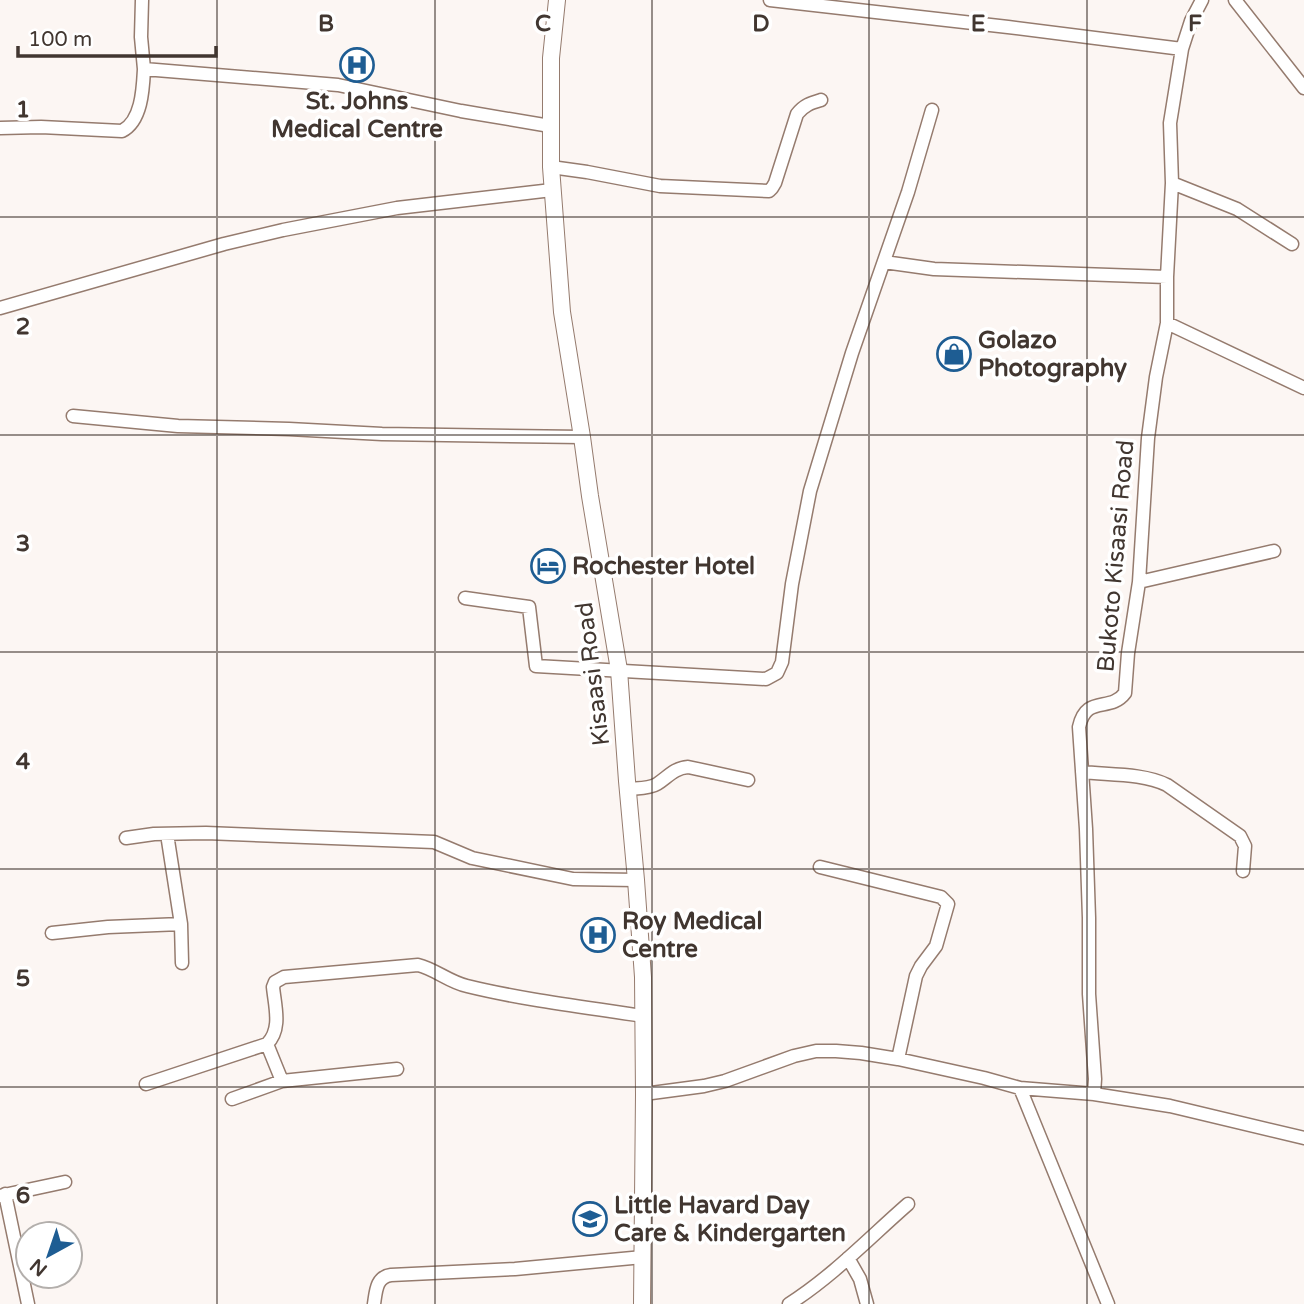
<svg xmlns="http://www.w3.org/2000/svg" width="1304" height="1304" font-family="'Varela Round',sans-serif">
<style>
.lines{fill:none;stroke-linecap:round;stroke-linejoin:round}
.minor-casing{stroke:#957b6e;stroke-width:15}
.secondary-casing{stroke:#957b6e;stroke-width:18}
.minor{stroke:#fff;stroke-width:12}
.secondary{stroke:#fff;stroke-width:16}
.grid{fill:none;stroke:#413630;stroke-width:2;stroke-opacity:0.55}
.labels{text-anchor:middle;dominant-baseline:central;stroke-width:7;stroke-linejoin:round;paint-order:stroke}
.poi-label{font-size:24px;font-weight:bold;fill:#413630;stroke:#fff;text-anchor:start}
.street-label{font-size:24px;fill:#413630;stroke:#fff}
.grid-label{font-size:23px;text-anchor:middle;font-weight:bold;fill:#413630;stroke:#fff;stroke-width:7;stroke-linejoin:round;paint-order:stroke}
</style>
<rect width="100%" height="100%" fill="#fcf6f3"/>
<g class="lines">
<g class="minor-casing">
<path id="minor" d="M142 0 141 37 144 69 338 85 461 111 550 126
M770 0 1008 27 1182 49
M1235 0 1304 88
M0 128 41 127 122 131C142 121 143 88 144 69
M551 167 587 172 660 186 769 191 772 188 775 183 797 114C804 105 811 103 821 100
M1172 183 1237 209 1292 244
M884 262 934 269 1167 277
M0 308 224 244 283 230 397 208 552 190
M1167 323 1304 388
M73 416 178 426 289 429 382 434 582 437
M1139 582 1274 551
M465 598 529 607 536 666 766 679 777 673 782 662 792 584 810 491 852 353 908 192 932 110
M1082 772C1108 775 1143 773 1167 785L1240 836 1245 846 1243 871
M628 789C637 788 649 789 657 784 668 777 674 768 688 767L748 780
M167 834 181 924 182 963
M126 838 154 834 206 833 434 842 472 858 573 879 636 880
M820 867 941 897 948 904 936 946 921 966 916 976 898 1059
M52 933 108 927 181 924
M267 1044 282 1081
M146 1084 267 1044C282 1029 275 1007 273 987L275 982 284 977 418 965C435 969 449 982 467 986 524 1000 585 1007 643 1016
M1020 1088 1108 1304
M644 1094 704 1086 725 1081 794 1056 816 1051H836L861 1053 898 1059 984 1078 1020 1088 1094 1094 1170 1106 1304 1138
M1094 1094 1095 1079 1089 994V918L1086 829 1079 727C1086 694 1110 713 1125 693L1128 653 1139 582 1148 438 1156 377 1167 323V277L1172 183 1170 123 1182 49 1191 21 1202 0
M232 1099 282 1081 397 1069
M5 1194 28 1304
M0 1196 65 1182
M848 1258 860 1279 867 1304
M374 1304C376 1291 376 1277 391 1275L515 1269 643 1257
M789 1304C833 1276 869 1238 908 1204"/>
</g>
<g class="secondary-casing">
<path id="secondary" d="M557 0 551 58V167L562 312 582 437 590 496 619 670 627 781 636 880 643 977 644 1094 642 1304"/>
</g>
<use href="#minor" class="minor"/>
<use href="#secondary" class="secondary"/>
</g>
<path class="grid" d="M217 0V1304M435 0V1304M652 0V1304M869 0V1304M1087 0V1304M0 217H1304M0 435H1304M0 652H1304M0 869H1304M0 1087H1304"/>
<defs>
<g id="hospital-ring" transform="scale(1.75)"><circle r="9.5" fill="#fff" stroke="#1e5d93" stroke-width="1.5"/><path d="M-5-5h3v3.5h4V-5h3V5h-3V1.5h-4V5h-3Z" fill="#1e5d93"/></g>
<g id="shop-ring" transform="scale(1.75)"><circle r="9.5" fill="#fff" stroke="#1e5d93" stroke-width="1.5"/><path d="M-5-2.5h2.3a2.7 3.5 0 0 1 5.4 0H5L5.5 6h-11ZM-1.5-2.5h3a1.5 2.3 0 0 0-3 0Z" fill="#1e5d93"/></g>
<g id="hotel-ring" transform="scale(1.75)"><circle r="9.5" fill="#fff" stroke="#1e5d93" stroke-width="1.5"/><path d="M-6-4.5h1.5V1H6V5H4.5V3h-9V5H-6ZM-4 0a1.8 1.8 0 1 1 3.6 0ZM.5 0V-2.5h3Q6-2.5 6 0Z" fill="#1e5d93"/></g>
<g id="school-ring" transform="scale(1.75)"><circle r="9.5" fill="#fff" stroke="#1e5d93" stroke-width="1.5"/><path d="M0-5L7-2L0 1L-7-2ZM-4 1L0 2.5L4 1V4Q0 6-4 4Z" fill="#1e5d93"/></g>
</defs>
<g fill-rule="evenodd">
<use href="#hospital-ring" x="357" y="65"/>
<use href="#shop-ring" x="954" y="354"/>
<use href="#hotel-ring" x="548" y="566"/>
<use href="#hospital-ring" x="598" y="935"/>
<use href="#school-ring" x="590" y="1219"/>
</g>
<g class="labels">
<g class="poi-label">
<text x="357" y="101" text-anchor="middle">St. Johns<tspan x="357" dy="28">Medical Centre</tspan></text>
<text x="978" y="340">Golazo<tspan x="978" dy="28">Photography</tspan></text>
<text x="572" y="566">Rochester Hotel</text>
<text x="622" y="921">Roy Medical<tspan x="622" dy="28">Centre</tspan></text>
<text x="614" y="1205">Little Havard Day<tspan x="614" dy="28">Care &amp; Kindergarten</tspan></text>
</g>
<g class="street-label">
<text transform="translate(1116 556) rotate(-85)">Bukoto Kisaasi Road</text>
<text transform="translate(593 674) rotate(-97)">Kisaasi Road</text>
</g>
</g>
<g class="grid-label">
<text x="326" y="31">B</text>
<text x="543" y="31">C</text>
<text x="761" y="31">D</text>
<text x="978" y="31">E</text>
<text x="1195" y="31">F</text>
<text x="23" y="117">1</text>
<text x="23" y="334">2</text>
<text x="23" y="551">3</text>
<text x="23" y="769">4</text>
<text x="23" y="986">5</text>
<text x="23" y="1203">6</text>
</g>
<g transform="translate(49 1255) rotate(220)"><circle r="33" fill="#ffffff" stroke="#b3afac" stroke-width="2"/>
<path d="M0-5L12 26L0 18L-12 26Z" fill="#1e5d93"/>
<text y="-10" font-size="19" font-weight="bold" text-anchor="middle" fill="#413630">N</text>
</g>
<path d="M18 46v10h198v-10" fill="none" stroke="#413630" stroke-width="3.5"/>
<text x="28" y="46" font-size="21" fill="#413630" stroke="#ffffff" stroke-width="5" paint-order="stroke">100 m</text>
</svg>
